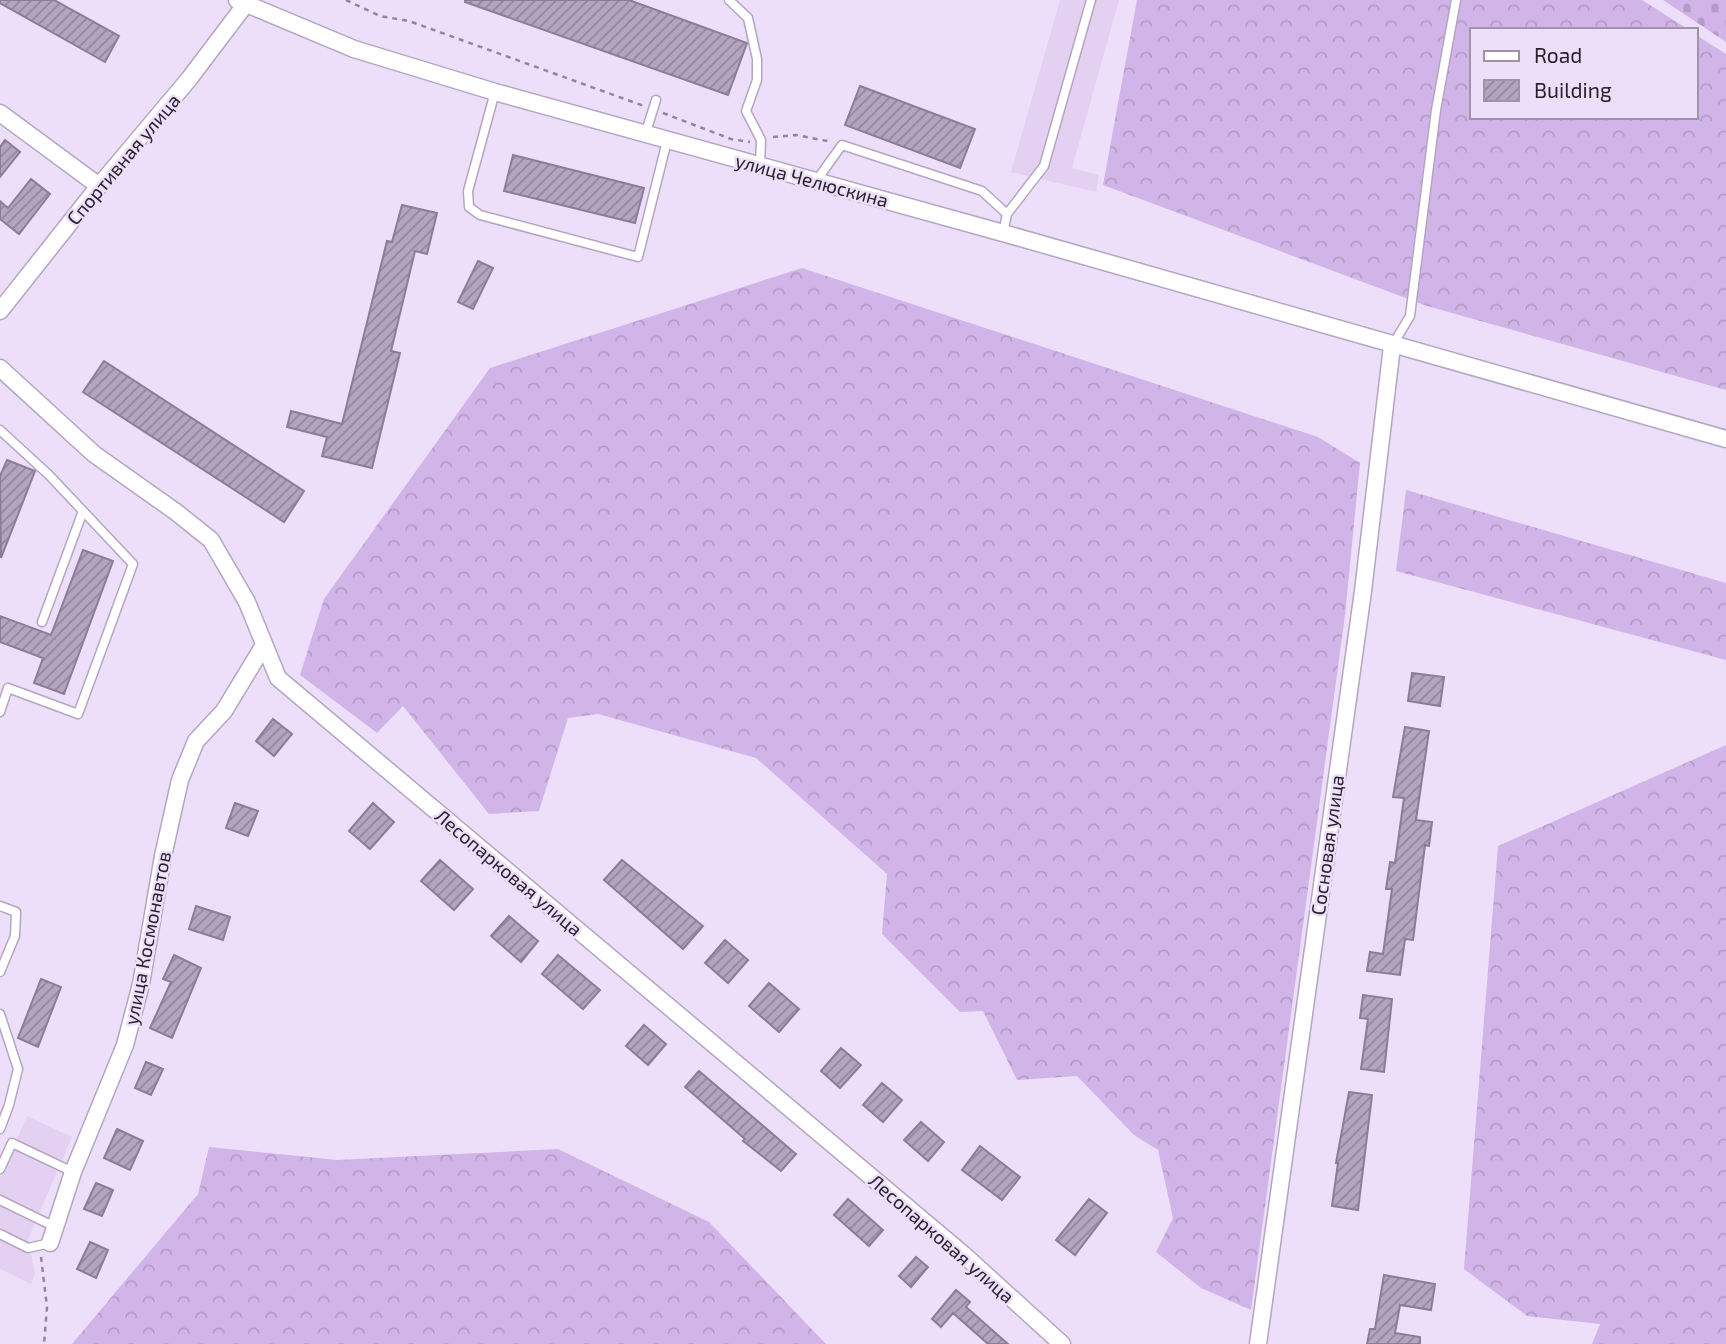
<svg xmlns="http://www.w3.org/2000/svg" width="1726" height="1344" font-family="'Exo 2',sans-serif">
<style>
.built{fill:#e4d1f2}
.forest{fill:url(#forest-crowns)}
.cemetery{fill:url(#cemetery-stones)}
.building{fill:url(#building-hatch);stroke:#8a7d95;stroke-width:2}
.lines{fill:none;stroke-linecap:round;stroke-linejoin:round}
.service-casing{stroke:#b4a6c0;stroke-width:11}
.minor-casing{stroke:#b4a6c0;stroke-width:19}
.path{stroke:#92879a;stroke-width:2.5;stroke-dasharray:5 5;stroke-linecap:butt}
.service{stroke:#fff;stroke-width:8}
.minor{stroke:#fff;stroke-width:16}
.labels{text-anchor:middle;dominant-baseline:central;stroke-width:5;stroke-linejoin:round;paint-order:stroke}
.street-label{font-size:19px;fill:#28222c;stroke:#eddef9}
</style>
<defs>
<pattern id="forest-crowns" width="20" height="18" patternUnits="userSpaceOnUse" patternTransform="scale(1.75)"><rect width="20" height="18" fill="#d2b5e8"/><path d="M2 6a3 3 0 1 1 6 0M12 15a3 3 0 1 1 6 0" fill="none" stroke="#b49bc7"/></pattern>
<pattern id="cemetery-stones" width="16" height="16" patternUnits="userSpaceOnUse" patternTransform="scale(1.75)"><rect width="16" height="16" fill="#d2b5e8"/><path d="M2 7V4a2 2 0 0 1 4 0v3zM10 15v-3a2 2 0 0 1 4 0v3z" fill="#b49bc7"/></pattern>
<pattern id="building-hatch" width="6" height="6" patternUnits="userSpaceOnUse" patternTransform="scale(1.75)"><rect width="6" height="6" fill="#b3a5be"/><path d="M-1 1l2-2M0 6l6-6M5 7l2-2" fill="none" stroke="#92869b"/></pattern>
</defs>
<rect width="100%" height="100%" fill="#eddef9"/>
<path class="built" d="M1060 0H1119L1072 168 1099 175 1096 192 1011 172Z
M27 1116 72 1137 28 1239 35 1274 31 1284 0 1269V1177Z"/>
<path class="forest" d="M1137 0H1642L1689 30H1472V117H1696V35L1726 54V390L1427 306 1103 185Z
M802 268 1318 437 1360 463 1345 615 1251 1310 1201 1288 1156 1252 1173 1218 1158 1150 1134 1135 1077 1076 1017 1080 983 1011 960 1012 882 934 887 874 756 758 598 714 568 718 539 811 489 814 403 706 377 733 300 675 324 599 490 368Z
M1406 490 1726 583V660L1396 571Z
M1726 745V1344H1592L1600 1324 1527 1316 1464 1269 1498 846Z
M209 1147 337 1160 558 1149 709 1222 826 1344H72L198 1194Z"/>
<path class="cemetery" d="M1663 0H1726V42Z"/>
<path class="building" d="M0 0H54L119 36 105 62 0 3Z
M465 0H629L747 43 728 95 465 2Z
M860 86 975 129 960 168 845 125Z
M5 140 20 152 0 177V147Z
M513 155 644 188 635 223 504 191Z
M31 179 50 194 19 234 0 219V201L8 208Z
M402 205 437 213 427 254 415 251 391 351 400 353 372 468 322 456 327 437 287 427 291 411 342 424 387 241 392 242Z
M478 261 493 268 473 309 458 302Z
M104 361 304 491 284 522 83 392Z
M7 460 35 471 1 558 0 476Z
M83 550 113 561 64 694 34 683 43 658 0 642V616L51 635Z
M1412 673 1444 677 1440 706 1408 701Z
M273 719 292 734 274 756 256 741Z
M1405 727 1429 731 1416 820 1432 822 1429 846 1425 845 1413 940 1405 939 1400 975 1367 971 1370 952 1383 954 1392 889H1386L1390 862 1395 863 1404 798 1393 797Z
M235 803 258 811 248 836 226 828Z
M373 803 394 822 370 849 349 831Z
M440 860 473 889 454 910 421 881Z
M622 860 703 926 683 949 604 880Z
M196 906 230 917 223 940 189 929Z
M509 916 538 941 521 962 491 936Z
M725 940 748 960 728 983 705 963Z
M174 955 201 968 172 1038 150 1028 171 982 163 979Z
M558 955 600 990 583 1009 542 974Z
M41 979 61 987 38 1047 18 1038Z
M769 983 799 1009 779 1032 749 1006Z
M1363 995 1392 999 1384 1072 1361 1069 1368 1019 1360 1018Z
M644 1025 666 1044 648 1065 626 1046Z
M841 1048 861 1065 840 1088 821 1071Z
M146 1062 163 1069 151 1095 135 1088Z
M699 1071 796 1154 781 1171 743 1141 745 1139 685 1087Z
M882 1083 902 1100 883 1122 863 1105Z
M1349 1092 1372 1095 1358 1210 1332 1206 1338 1163H1336Z
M921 1122 944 1142 928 1161 904 1140Z
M117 1129 143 1141 130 1170 104 1158Z
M980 1146 1020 1177 1002 1200 962 1170Z
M96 1183 113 1190 102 1216 84 1209Z
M848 1199 883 1230 869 1246 834 1215Z
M1089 1199 1107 1213 1075 1255 1056 1240Z
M90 1242 108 1250 96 1278 77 1269Z
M916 1257 928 1267 911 1287 899 1276Z
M1384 1275 1435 1284 1431 1310 1400 1305 1395 1333 1420 1337V1344H1367L1370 1329H1375Z
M956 1290 970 1302 966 1307 1008 1344H988L953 1313 941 1327 932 1319Z"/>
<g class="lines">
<g class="service-casing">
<path id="service" d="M729 0 748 18 757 59V80L746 111 761 140 760 166
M495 92 468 191 469 207 480 215 638 257 667 141
M645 135 656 100
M816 181 842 145 982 191 1007 214
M1003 233 1007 214 1044 166 1091 0
M1392 346 1410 316 1436 110 1456 0
M0 430 49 475 133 564 78 714 8 688 0 712
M42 622 83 511
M0 906 16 912 15 936 0 972
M0 1014 18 1069 9 1105 0 1129
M0 1169 12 1143 73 1172
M0 1200 55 1227
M0 1234 28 1248 50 1243"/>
</g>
<g class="minor-casing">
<path id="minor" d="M237 0 354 49 495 92 1003 233 1726 439
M0 113 99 186
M0 311 99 186 189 79 245 5
M0 368 94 454 176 512 211 540 247 602 278 678 963 1254 1062 1344
M50 1243 73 1172 125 1045 141 984 163 856 180 780 196 741 224 711 264 645
M1258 1344 1363 591 1392 346"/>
</g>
<path class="path" d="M346 0 380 16 409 21 644 106
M663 113 731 139 750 142
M773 137 796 135 832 142
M41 1257 47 1307 44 1344"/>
<use href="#service" class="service"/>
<use href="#minor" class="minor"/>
</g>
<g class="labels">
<g class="street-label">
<text transform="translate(123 159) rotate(-50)">Спортивная улица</text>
<text transform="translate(812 180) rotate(15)">улица Челюскина</text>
<text transform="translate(1327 845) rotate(-82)">Сосновая улица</text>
<text transform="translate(509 872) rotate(40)">Лесопарковая улица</text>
<text transform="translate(147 938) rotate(-79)">улица Космонавтов</text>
<text transform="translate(942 1238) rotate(41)">Лесопарковая улица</text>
</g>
</g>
<rect x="1470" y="28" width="228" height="91" fill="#eddef9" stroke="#9e93a7" stroke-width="2"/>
<rect x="1484" y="51" width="35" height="10" fill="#ffffff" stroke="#9e93a7" stroke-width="2"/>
<text x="1534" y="63" font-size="21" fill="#28222c">Road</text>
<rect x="1484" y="80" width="35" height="21" fill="url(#building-hatch)" stroke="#9e93a7" stroke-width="2"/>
<text x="1534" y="98" font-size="21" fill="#28222c">Building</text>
</svg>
